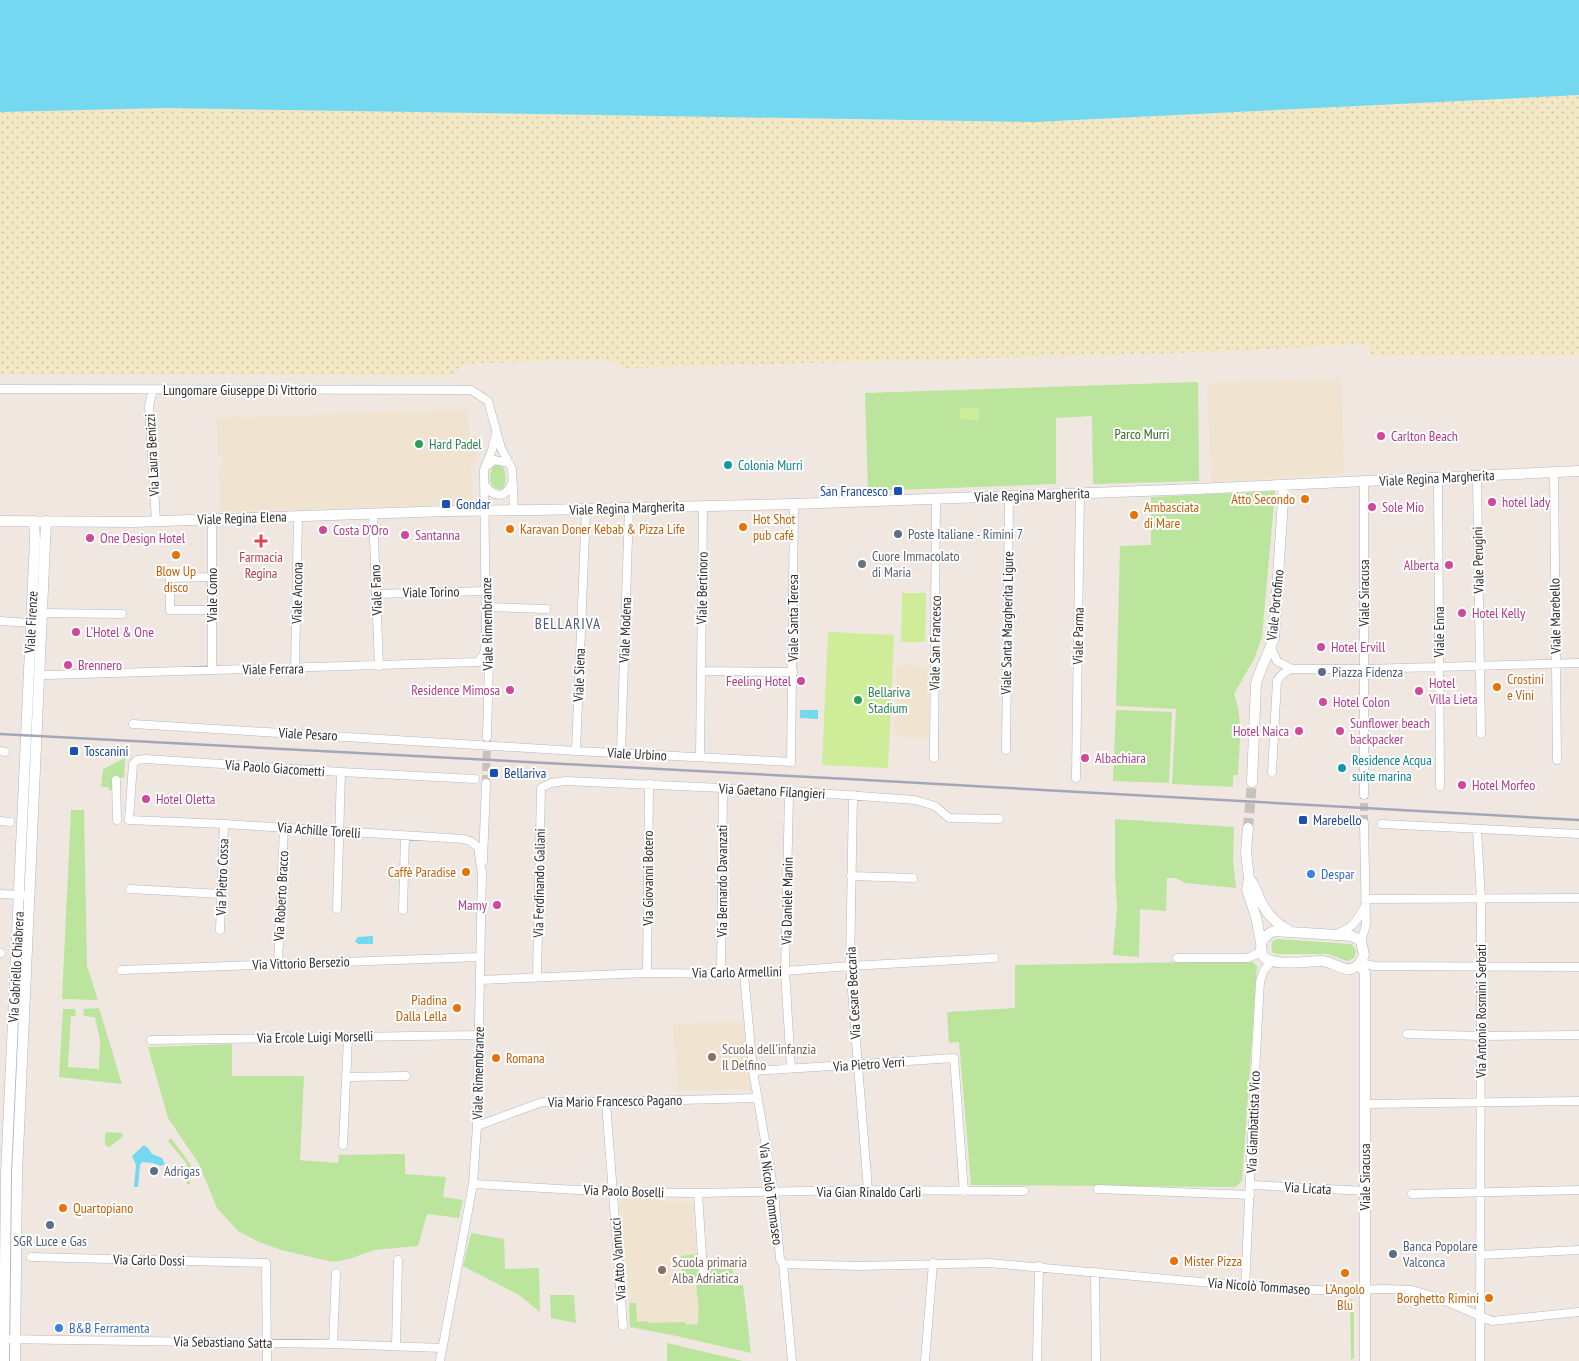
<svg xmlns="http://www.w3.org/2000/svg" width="1579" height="1361" font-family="'PT Sans Narrow',sans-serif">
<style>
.education{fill:#f0e3d0}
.green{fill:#bbe59d}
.sand{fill:url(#sand-dots)}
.pitch{fill:#cfec99}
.water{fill:#74d8f0}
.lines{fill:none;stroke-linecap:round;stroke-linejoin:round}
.minor-tunnel{stroke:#c8c2bc;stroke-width:8;stroke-dasharray:8 4;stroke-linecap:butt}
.tertiary-tunnel{stroke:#c8c2bc;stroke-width:10;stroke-dasharray:10 5;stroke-linecap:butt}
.minor-casing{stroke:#b3b7c1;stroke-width:9}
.tertiary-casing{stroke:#b3b7c1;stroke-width:11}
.minor{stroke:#fff;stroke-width:8}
.tertiary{stroke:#fff;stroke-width:10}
.rail{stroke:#a2a7b8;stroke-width:2.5}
.hotel-dot{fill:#d1479c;stroke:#fff;stroke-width:2}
.leisure-dot{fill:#2e9e5b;stroke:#fff;stroke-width:2}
.culture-dot{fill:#0f9aa8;stroke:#fff;stroke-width:2}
.transit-dot{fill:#1a4fb4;stroke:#fff;stroke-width:2}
.food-dot{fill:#e8710a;stroke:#fff;stroke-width:2}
.service-dot{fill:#5c6f8a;stroke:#fff;stroke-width:2}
.health-dot{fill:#e0444e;stroke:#fff;stroke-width:2}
.worship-dot{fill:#6b7280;stroke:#fff;stroke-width:2}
.shop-dot{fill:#3f7fe0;stroke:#fff;stroke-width:2}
.education-dot{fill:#8d6e63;stroke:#fff;stroke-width:2}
.labels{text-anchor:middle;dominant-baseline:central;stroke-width:4;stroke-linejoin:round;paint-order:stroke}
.street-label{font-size:14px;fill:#2d2d2d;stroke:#fff}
.park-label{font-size:14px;fill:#326d1b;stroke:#fff}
.hotel-label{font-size:14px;fill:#b23c85;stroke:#fff;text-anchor:start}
.leisure-label{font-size:14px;fill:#27864d;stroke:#fff;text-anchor:start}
.culture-label{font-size:14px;fill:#0d838f;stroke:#fff;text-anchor:start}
.transit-label{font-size:14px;fill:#164399;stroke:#fff;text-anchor:start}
.food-label{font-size:14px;fill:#c56008;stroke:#fff;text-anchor:start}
.service-label{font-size:14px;fill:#4e5e75;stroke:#fff;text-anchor:start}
.worship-label{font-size:14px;fill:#5b616d;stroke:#fff;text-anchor:start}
.health-label{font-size:14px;fill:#be3a42;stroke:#fff}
.shop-label{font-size:14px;fill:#366cbe;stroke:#fff;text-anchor:start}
.education-label{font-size:14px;fill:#785e54;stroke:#fff;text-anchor:start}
.neighbourhood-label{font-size:15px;letter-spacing:1px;fill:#4d597f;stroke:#fff}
</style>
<defs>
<pattern id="sand-dots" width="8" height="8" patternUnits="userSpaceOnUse" patternTransform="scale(1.25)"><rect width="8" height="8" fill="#f3e8c4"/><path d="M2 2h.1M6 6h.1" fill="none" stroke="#d1c7a9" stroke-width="1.8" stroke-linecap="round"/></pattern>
</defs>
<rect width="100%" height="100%" fill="#efe7e0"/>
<path class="education" d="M1341 378 1344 474 1212 483 1207 383Z
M467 409 469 435 476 437V460L475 465H471L473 504 221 512 219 464 223 463V456H218L217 418Z
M899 665 922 666V668H929L928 738 895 737 896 668H899Z
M745 1022 751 1089 678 1091 673 1023Z
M619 1198 692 1202 699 1281 708 1280 707 1263 732 1259 734 1286 743 1285 751 1353 630 1327 628 1281Z"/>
<path class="green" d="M1198 382 1199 481 1093 484 1092 416 1056 418V484L868 491 865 393Z
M497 464 503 467C506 473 507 484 502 489 487 492 487 469 497 464Z
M1275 491 1262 637 1254 659 1234 694C1244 720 1239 748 1238 775H1233V787L1172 784 1176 709 1116 706 1120 546 1151 545V497Z
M1116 710 1172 712 1169 783 1113 781Z
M125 758 124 778H113L114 790H109L108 787H101L103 769Z
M71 810H84L87 966 98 1000 62 999Z
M1115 819 1234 827 1233 860 1236 888 1185 883 1176 878H1167L1166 911 1140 909 1139 957 1113 955 1117 907 1115 875Z
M1278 939 1350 944C1356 947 1357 952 1354 958L1347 961 1328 954H1278L1273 953 1271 946 1273 941Z
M1251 961 1257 966 1242 1181 1235 1187 971 1185 959 1042 949 1043 947 1012 1015 1008V965Z
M99 1008 122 1084 59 1077 63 1009H75L76 1016H71L68 1067 99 1069 100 1040 95 1017 84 1016 83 1009Z
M232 1044V1076H304L300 1160 338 1163 339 1155 405 1154V1174L446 1177 443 1197 463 1200 459 1218 427 1214 418 1246 374 1250 349 1259 333 1262 281 1250 259 1242 238 1231 217 1208 199 1164 168 1118 148 1047Z
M15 1097H17L11 1213V1329H9V1213Z
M107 1132 122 1133 123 1136 110 1147H108L105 1145V1134Z
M171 1138 191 1165 190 1184H187V1164L168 1141Z
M471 1233 504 1239 505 1269 539 1268 540 1312 519 1295 463 1266Z
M697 1254 699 1281 708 1280 707 1263 732 1259 734 1286 743 1285 751 1353 677 1336 630 1327 629 1303H636L637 1322 648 1321V1323L685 1322 686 1325 698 1324V1313H699L696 1283H688L687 1280 680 1281 679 1273H682L681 1256Z
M550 1295H574L576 1323 551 1318Z
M1350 1299 1354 1301V1359H1351Z
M667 1343 743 1361H667Z"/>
<path class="sand" d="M1579 95V356H1371L1369 344 1210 352 623 368 607 359 464 364 451 375 0 374V112L165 108 1035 122Z"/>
<path class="pitch" d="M960 408H979V420L959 419Z
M902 593H926L925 642H901Z
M828 632 894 635 888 768 822 765Z"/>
<path class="water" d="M0 0H1579V95L1035 122 165 108 0 112Z
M800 710H818V719L800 718Z
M373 936V944H358L355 941 358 937Z
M144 1145 148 1148 152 1154 162 1158 165 1164 161 1166 153 1163 142 1162 140 1165 138 1187H134L136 1165 132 1156Z"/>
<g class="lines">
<path class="minor-tunnel" d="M486 783 487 740
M1364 823V795"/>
<path class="tertiary-tunnel" d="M1248 828 1252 782"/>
<g class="minor-casing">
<path id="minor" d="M0 389 471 390 488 401 501 448 512 469 514 511
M153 390 149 406 156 521
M487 466 494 460 509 463
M1554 472 1557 760
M1477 476 1481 734
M1438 478 1440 786
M1364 481V795
M484 484C493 498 505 499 512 483
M373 514 379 666
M212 520V670
M376 594 486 591
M486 607 546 609
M212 610H170V578L212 577
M0 621 31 623 43 613 122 614
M1271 648 1277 661 1292 669H1364L1579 663
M295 668 298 517
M701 671 793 672
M46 675 478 662 484 654 486 642
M133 724 576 751 791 762 794 504
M487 737 489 661 486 642 484 470 492 450 496 434
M1006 750 1009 496
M0 751 5 752
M576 751 586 509
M621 753 629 507
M700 757 703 506
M934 758 936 499
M1272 772 1277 681C1281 674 1285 671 1292 669
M1076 778 1080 493
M475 779 341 772 145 759 137 760 133 764 129 820 224 824 464 839 470 841 478 847 482 875
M116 780 117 820
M789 795 785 971 791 1068
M853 795 850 966 868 1190
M0 821 10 822
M1382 824 1579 834
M1477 829 1481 899 1480 1361
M483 861 486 783
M851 876 913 878
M130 889 221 894
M0 894 23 895
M1365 899 1579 898
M337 909 341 772
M403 910 405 836
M220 930 224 824
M1336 934C1352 928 1356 923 1364 908
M1361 941 1366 925 1364 823
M0 953H1
M1177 958H1248L1261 952
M1361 963 1374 966 1579 967
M278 964 284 828
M121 970 480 957
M647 973 649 784
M721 973 723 788
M744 974 753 1071 774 1193 780 1259 783 1264 792 1361
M537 977 541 788 551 783 565 781 723 788 789 795 803 792 915 800 935 806 949 818 999 819
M480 980 647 973 744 974 850 966 994 958
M1407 1034 1481 1036 1579 1035
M151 1040 478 1035
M753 1071 954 1058 964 1192
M347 1077 406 1076
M606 1102 623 1326
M1366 1104 1579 1101
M477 1126 542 1102H606L757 1098
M343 1145 348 1037
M473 1184 613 1192 698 1193 868 1190 1024 1191
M1251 1185 1366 1191
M1098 1189 1250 1195
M698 1193 703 1272
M1412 1194 1579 1190
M1480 1255 1579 1250
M31 1257 266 1263 267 1361
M783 1264 859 1266 989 1263 1245 1286 1336 1291 1384 1289 1412 1290 1436 1297 1492 1321 1579 1312
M1095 1272 1096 1361
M1245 1286C1250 1185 1254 1083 1260 982L1264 970 1271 962
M0 1339 333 1344 442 1348
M333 1344 336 1273
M396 1346 398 1260
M440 1361 473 1184 477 1126 482 872
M925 1361 933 1263
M1037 1361 1039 1266"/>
</g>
<g class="tertiary-casing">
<path id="tertiary" d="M0 521 134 522 447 511 539 510 794 504 1196 489 1579 471
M1252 782 1256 684C1260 668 1269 654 1274 637L1284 485
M1248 828 1246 852 1249 879 1247 890 1256 917 1261 943
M1249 879C1256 885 1256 892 1260 900 1267 914 1275 923 1288 930
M1274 931 1352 936 1361 941 1364 955C1362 961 1358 967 1351 969 1341 970 1331 961 1321 961 1306 961 1272 967 1263 956 1258 945 1263 936 1274 931Z
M1360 964 1365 973V1361
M4 1361 6 1174 35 540 34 521
M15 1361 17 1174 46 521"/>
</g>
<use href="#minor" class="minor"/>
<use href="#tertiary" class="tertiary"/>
<path class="rail" d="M0 734C526 761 1053 790 1579 820"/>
</g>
<g class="hotel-dot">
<circle cx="1381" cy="436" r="5"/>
<circle cx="1492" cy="502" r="5"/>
<circle cx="1372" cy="507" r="5"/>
<circle cx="323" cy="530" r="5"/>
<circle cx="405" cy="535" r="5"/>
<circle cx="90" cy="538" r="5"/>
<circle cx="1449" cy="565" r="5"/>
<circle cx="1462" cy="613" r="5"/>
<circle cx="76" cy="632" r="5"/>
<circle cx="1321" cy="647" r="5"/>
<circle cx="68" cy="665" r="5"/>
<circle cx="801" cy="681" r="5"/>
<circle cx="510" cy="690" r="5"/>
<circle cx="1419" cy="691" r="5"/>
<circle cx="1323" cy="702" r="5"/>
<circle cx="1299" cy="731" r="5"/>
<circle cx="1340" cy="731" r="5"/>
<circle cx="1085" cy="758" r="5"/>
<circle cx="1462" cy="785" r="5"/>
<circle cx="146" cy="799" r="5"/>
<circle cx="497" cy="905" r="5"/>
</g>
<g class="leisure-dot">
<circle cx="419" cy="444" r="5"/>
<circle cx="858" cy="700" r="5"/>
</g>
<g class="culture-dot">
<circle cx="728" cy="465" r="5"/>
<circle cx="1342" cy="768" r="5"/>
</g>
<g class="transit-dot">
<rect x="893" y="486" width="10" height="10" rx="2.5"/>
<rect x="441" y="499" width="10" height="10" rx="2.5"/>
<rect x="69" y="746" width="10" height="10" rx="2.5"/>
<rect x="489" y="768" width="10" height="10" rx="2.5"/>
<rect x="1298" y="815" width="10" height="10" rx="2.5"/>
</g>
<g class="food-dot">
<circle cx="1305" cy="499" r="5"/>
<circle cx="1134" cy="515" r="5"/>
<circle cx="743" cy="527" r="5"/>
<circle cx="510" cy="529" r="5"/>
<circle cx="176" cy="555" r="5"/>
<circle cx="1497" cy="687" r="5"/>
<circle cx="466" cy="872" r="5"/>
<circle cx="457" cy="1008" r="5"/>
<circle cx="496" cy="1058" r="5"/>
<circle cx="63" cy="1208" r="5"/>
<circle cx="1174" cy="1261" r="5"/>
<circle cx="1345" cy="1273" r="5"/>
<circle cx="1489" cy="1298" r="5"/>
</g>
<g class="service-dot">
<circle cx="898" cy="534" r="5"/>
<circle cx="1322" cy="672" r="5"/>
<circle cx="154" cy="1171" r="5"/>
<circle cx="50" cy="1225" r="5"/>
<circle cx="1393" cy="1254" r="5"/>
</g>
<path class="health-dot" d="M258.5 533.5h5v5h5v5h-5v5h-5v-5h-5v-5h5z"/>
<circle class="worship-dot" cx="862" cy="564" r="5"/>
<g class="shop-dot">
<circle cx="1311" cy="874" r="5"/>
<circle cx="59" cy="1328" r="5"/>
</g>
<g class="education-dot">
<circle cx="712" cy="1057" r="5"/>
<circle cx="662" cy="1270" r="5"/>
</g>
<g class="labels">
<g class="street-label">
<text x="240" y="390">Lungomare Giuseppe Di Vittorio</text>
<text transform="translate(152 455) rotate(-93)">Via Laura Benizzi</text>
<text transform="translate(1437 478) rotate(-3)">Viale Regina Margherita</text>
<text transform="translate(1032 495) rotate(-2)">Viale Regina Margherita</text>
<text transform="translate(627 508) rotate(-2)">Viale Regina Margherita</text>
<text transform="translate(242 518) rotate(-2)">Viale Regina Elena</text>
<text transform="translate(1478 560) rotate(-91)">Viale Perugini</text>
<text transform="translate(702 588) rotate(-89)">Viale Bertinoro</text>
<text transform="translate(376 590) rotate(-92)">Viale Fano</text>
<text transform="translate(431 592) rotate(-1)">Viale Torino</text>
<text transform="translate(297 593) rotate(-89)">Viale Ancona</text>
<text transform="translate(1364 593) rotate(-90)">Viale Siracusa</text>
<text transform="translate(212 595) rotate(-90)">Viale Como</text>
<text transform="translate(1275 605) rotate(-84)">Viale Portofino</text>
<text transform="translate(1555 616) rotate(-91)">Viale Marebello</text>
<text transform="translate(793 618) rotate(-90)">Viale Santa Teresa</text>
<text transform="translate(31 622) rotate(-87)">Viale Firenze</text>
<text transform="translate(1007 623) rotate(-89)">Viale Santa Margherita Ligure</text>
<text transform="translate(487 624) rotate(-91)">Viale Rimembranze</text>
<text transform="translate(625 630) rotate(-88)">Viale Modena</text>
<text transform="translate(1439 632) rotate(-90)">Viale Enna</text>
<text transform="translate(1078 636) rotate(-89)">Viale Parma</text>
<text transform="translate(935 643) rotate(-89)">Viale San Francesco</text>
<text transform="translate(273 669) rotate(-1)">Viale Ferrara</text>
<text transform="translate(579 675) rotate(-88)">Viale Siena</text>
<text transform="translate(308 734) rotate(3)">Viale Pesaro</text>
<text transform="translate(637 754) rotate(3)">Viale Urbino</text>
<text transform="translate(275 768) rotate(4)">Via Paolo Giacometti</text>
<text transform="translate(772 791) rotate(3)">Via Gaetano Filangieri</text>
<text transform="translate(319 830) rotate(4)">Via Achille Torelli</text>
<text transform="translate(222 877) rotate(-88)">Via Pietro Cossa</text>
<text transform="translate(648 878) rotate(-90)">Via Giovanni Botero</text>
<text transform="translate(722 881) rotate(-90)">Via Bernardo Davanzati</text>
<text transform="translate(539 883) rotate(-89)">Via Ferdinando Galiani</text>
<text transform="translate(281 896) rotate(-87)">Via Roberto Bracco</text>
<text transform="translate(787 901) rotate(-89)">Via Daniele Manin</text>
<text transform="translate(301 963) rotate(-2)">Via Vittorio Bersezio</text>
<text transform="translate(16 967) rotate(-87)">Via Gabriello Chiabrera</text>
<text transform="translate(737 972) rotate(-1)">Via Carlo Armellini</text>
<text transform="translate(853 993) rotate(-93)">Via Cesare Beccaria</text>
<text transform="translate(1481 1011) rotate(-90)">Via Antonio Rosmini Serbati</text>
<text transform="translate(315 1037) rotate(-1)">Via Ercole Luigi Morselli</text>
<text transform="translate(869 1064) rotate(-4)">Via Pietro Verri</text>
<text transform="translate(478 1073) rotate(-89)">Viale Rimembranze</text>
<text transform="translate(615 1101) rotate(-1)">Via Mario Francesco Pagano</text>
<text transform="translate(1253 1122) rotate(-88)">Via Giambattista Vico</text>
<text transform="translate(1365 1177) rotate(-90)">Viale Siracusa</text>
<text transform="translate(1308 1188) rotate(3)">Via Licata</text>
<text transform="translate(624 1191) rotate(2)">Via Paolo Boselli</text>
<text x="869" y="1192">Via Gian Rinaldo Carli</text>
<text transform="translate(771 1194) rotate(82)">Via Nicolò Tommaseo</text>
<text transform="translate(618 1259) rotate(-94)">Via Atto Vannucci</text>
<text transform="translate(149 1260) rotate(1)">Via Carlo Dossi</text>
<text transform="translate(1259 1286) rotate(4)">Via Nicolò Tommaseo</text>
<text transform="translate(223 1342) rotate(1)">Via Sebastiano Satta</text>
</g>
<g class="park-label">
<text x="1142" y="434">Parco Murri</text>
</g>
<g class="hotel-label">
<text x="1391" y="436">Carlton Beach</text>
<text x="1502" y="502">hotel lady</text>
<text x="1382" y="507">Sole Mio</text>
<text x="333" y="530">Costa D’Oro</text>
<text x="415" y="535">Santanna</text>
<text x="100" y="538">One Design Hotel</text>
<text x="1439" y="565" text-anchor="end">Alberta</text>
<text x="1472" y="613">Hotel Kelly</text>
<text x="86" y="632">L'Hotel &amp; One</text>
<text x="1331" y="647">Hotel Ervill</text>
<text x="78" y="665">Brennero</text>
<text x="791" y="681" text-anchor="end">Feeling Hotel</text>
<text x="1429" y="683">Hotel<tspan x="1429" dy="16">Villa Lieta</tspan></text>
<text x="500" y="690" text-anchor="end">Residence Mimosa</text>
<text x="1333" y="702">Hotel Colon</text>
<text x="1350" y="723">Sunflower beach<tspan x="1350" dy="16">backpacker</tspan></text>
<text x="1289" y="731" text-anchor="end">Hotel Naica</text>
<text x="1095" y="758">Albachiara</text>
<text x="1472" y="785">Hotel Morfeo</text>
<text x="156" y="799">Hotel Oletta</text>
<text x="487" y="905" text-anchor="end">Mamy</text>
</g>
<g class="leisure-label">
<text x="429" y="444">Hard Padel</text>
<text x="868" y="692">Bellariva<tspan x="868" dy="16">Stadium</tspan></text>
</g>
<g class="culture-label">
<text x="738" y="465">Colonia Murri</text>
<text x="1352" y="760">Residence Acqua<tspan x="1352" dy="16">suite marina</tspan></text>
</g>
<g class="transit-label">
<text x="888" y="491" text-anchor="end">San Francesco</text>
<text x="456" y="504">Gondar</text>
<text x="84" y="751">Toscanini</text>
<text x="504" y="773">Bellariva</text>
<text x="1313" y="820">Marebello</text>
</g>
<g class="food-label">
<text x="1295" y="499" text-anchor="end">Atto Secondo</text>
<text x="1144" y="507">Ambasciata<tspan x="1144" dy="16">di Mare</tspan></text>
<text x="753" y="519">Hot Shot<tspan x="753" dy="16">pub café</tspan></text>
<text x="520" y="529">Karavan Doner Kebab &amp; Pizza Life</text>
<text x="176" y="571" text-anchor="middle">Blow Up<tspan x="176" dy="16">disco</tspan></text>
<text x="1507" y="679">Crostini<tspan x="1507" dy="16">e Vini</tspan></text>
<text x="456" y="872" text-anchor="end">Caffè Paradise</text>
<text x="447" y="1000" text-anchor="end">Piadina<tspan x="447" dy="16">Dalla Lella</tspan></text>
<text x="506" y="1058">Romana</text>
<text x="73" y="1208">Quartopiano</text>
<text x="1184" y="1261">Mister Pizza</text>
<text x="1345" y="1289" text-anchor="middle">L'Angolo<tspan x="1345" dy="16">Blu</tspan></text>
<text x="1479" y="1298" text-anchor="end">Borghetto Rimini</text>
</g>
<g class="service-label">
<text x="908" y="534">Poste Italiane - Rimini 7</text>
<text x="1332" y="672">Piazza Fidenza</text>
<text x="164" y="1171">Adrigas</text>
<text x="50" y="1241" text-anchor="middle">SGR Luce e Gas</text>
<text x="1403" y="1246">Banca Popolare<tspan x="1403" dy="16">Valconca</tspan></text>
</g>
<g class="worship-label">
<text x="872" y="556">Cuore Immacolato<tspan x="872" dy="16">di Maria</tspan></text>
</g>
<g class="health-label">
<text x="261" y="557">Farmacia<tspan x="261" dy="16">Regina</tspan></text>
</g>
<g class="shop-label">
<text x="1321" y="874">Despar</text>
<text x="69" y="1328">B&amp;B Ferramenta</text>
</g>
<g class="education-label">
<text x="722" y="1049">Scuola dell'infanzia<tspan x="722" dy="16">Il Delfino</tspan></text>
<text x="672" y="1262">Scuola primaria<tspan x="672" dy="16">Alba Adriatica</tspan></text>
</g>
<g class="neighbourhood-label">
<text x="568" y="623">BELLARIVA</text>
</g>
</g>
</svg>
